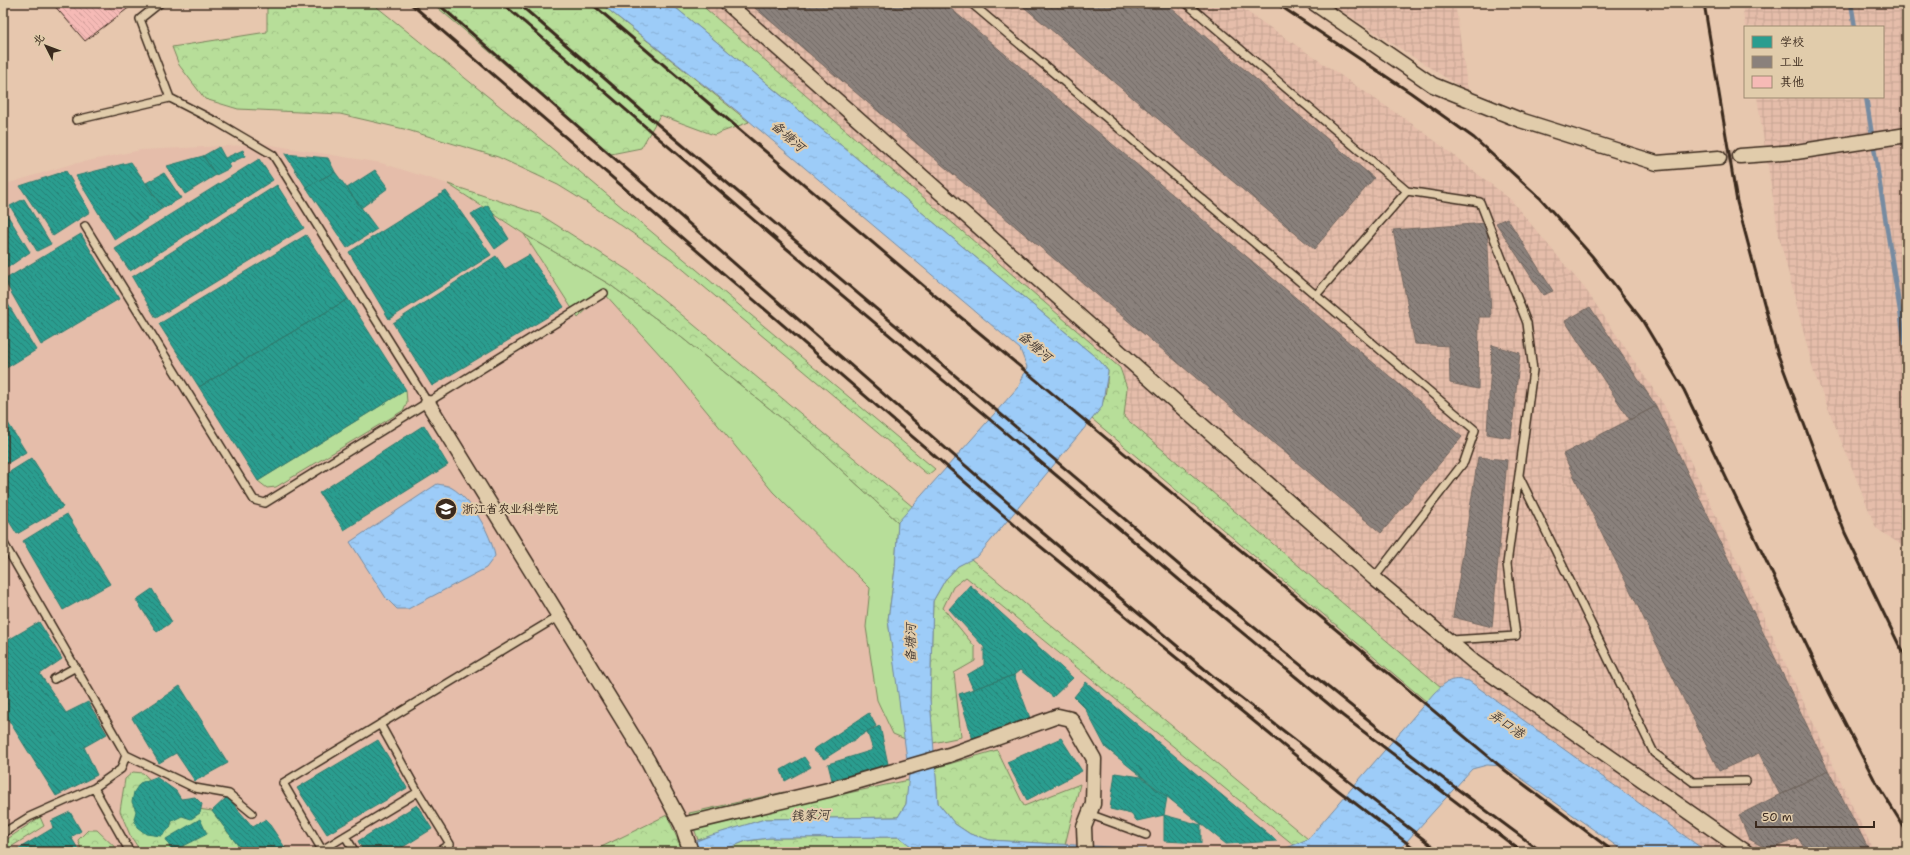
<svg xmlns="http://www.w3.org/2000/svg" width="1910" height="855" font-family="'Shantell Sans','LXGW WenKai TC',sans-serif">
<style>
.built{fill:#e5bdaa}
.industrial{fill:url(#industrial-grid)}
.green{fill:#b7de99;stroke:#79845c}
.forest{fill:url(#forest-crowns);stroke:#79845c}
.water{fill:url(#water-ripples);stroke:#768ba1}
.schools{fill:url(#schools-back-hatch);stroke:#2f7a6d}
.industry{fill:url(#industry-back-hatch);stroke:#726760}
.lines{fill:none;stroke-linecap:round;stroke-linejoin:round}
.stream{stroke:#768ba1;stroke-width:4.5}
.building{fill:url(#building-back-hatch);stroke:#3b2a1e}
.street-tunnel{stroke:#c5a891;stroke-width:14;stroke-dasharray:14 7;stroke-linecap:butt}
.lane-casing{stroke:#3b2a1e;stroke-width:10}
.street-casing{stroke:#3b2a1e;stroke-width:17}
.lane{stroke:#e1ccab;stroke-width:7}
.street{stroke:#e1ccab;stroke-width:14}
.rail{stroke:#3b2a1e;stroke-width:3}
.labels{text-anchor:middle;dominant-baseline:central;stroke-width:4;stroke-linejoin:round;paint-order:stroke}
.poi-label{font-size:12px;fill:#3b2a1e;stroke:#e1ccab;text-anchor:start}
.water-label{font-size:13px;font-style:italic;fill:#453a34;stroke:#e1ccab}
</style>
<defs>
<pattern id="industrial-grid" width="8" height="8" patternUnits="userSpaceOnUse"><rect width="8" height="8" fill="#e5bdaa"/><path d="M0 4h8M4 0v8" fill="none" stroke="#c5a392"/></pattern>
<pattern id="forest-crowns" width="20" height="18" patternUnits="userSpaceOnUse"><rect width="20" height="18" fill="#b7de99"/><path d="M2 6a3 3 0 1 1 6 0M12 15a3 3 0 1 1 6 0" fill="none" stroke="#9ebf83"/></pattern>
<pattern id="water-ripples" width="26" height="14" patternUnits="userSpaceOnUse"><rect width="26" height="14" fill="#9dccf8"/><path d="M2 4q2-2 4 0t4 0M15 11q2-2 4 0t4 0" fill="none" stroke="#88afd4"/></pattern>
<pattern id="schools-back-hatch" width="6" height="6" patternUnits="userSpaceOnUse"><rect width="6" height="6" fill="#2a9d8f"/><path d="M-1 5l2 2M0 0l6 6M5-1l2 2" fill="none" stroke="#258074"/></pattern>
<pattern id="industry-back-hatch" width="6" height="6" patternUnits="userSpaceOnUse"><rect width="6" height="6" fill="#8a817c"/><path d="M-1 5l2 2M0 0l6 6M5-1l2 2" fill="none" stroke="#726a65"/></pattern>
<pattern id="building-back-hatch" width="6" height="6" patternUnits="userSpaceOnUse"><rect width="6" height="6" fill="#f6bab6"/><path d="M-1 5l2 2M0 0l6 6M5-1l2 2" fill="none" stroke="#d4a09c"/></pattern>
</defs>
<rect width="100%" height="100%" fill="#e7c7ae"/>
<filter id="ink" filterUnits="userSpaceOnUse"><feTurbulence type="fractalNoise" baseFrequency=".025" numOctaves="2"/><feDisplacementMap in="SourceGraphic" scale="8" xChannelSelector="R" yChannelSelector="G"/><feConvolveMatrix kernelMatrix="1 2 1 2 8 2 1 2 1" color-interpolation-filters="sRGB"/></filter>
<g filter="url(#ink)">
<path class="built" d="M265 144 381 163 448 184 511 227 609 284 681 337 811 442 997 604 1305 852H3V185L68 165 141 150Z"/>
<path class="industrial" d="M699 3H1234L1421 130 1510 199 1586 290 1664 405 1874 852H1707L1469 681 1447 682 1441 687 1124 417 1127 388 1120 368Z
M1329 3H1455L1468 92Z
M1742 3H1907V549L1876 528 1814 373 1779 236 1757 97H1883V27H1745Z"/>
<path class="green" d="M524 234 609 284 681 337 811 442 898 522 895 569 888 620 905 739 893 734 877 700 866 627 870 588 773 492 662 357 604 293 578 318Z
M406 390 407 402 404 410 276 487 267 488 258 481Z"/>
<path class="forest" d="M272 3H372L543 141 935 469 928 475 672 260 597 209 558 185 498 157 404 129 340 114 238 109 205 99 179 65 172 47 267 32V6Z
M432 3H600L749 122 714 135 660 115 641 148 611 154Z
M670 3H699L1120 368 1127 388 1124 417 1441 687 1427 702 1092 419C1106 403 1106 392 1108 371L1099 360Z
M448 184 539 214 629 271 913 507 898 522 811 442 681 337 609 284 524 234Z
M971 559 1308 839 1294 845 966 577 953 587 943 608 975 647V661L954 673 961 737 933 743 930 699 933 601 945 580 958 566Z
M997 750 1024 806 1080 784 1065 845 990 840 970 834 955 824 938 803 935 768Z
M133 772 143 773 177 806 212 811 240 848 236 852H230L223 847 199 852H141L130 835 120 811 125 779Z
M909 780 906 804 898 817 765 819 698 840 689 813 784 792 797 804Z
M667 815 681 847 668 852H591Z
M40 817 44 826 3 852V842Z
M88 830H97L120 852H82L78 840Z
M899 837 919 852H719L746 841 769 838Z"/>
<path class="water" d="M600 3H670L1099 360 1108 371 1102 407 978 556 958 566 945 580 933 601 930 699 938 803 955 824 970 834 990 840 1195 852 1282 850 1308 839 1434 693C1447 681 1451 677 1469 681L1707 852H1625L1504 766 1487 765 1472 769 1397 852H919L899 837 769 838 746 841 719 852H668L712 835 765 819 898 817 906 804 909 774 888 620 895 569 898 522 1019 386 1027 367 1020 349 742 115Z
M437 484C442 485 448 485 452 488 472 500 491 534 495 556L486 568 408 609H397L386 598 350 542Z"/>
<path class="schools" d="M219 147 225 158 243 150 245 156 228 164 230 168 216 175 203 156Z
M285 154 328 158 335 172 306 187Z
M203 156 216 175 185 194 167 166Z
M259 159 273 180 130 271 115 249Z
M131 162 163 208 115 240 76 176Z
M375 170 388 188 361 208 347 188Z
M66 171 90 212 53 236 20 186Z
M335 172 377 229 347 248 306 187Z
M164 173 181 198 163 208 146 183Z
M277 185 304 228 156 318 132 277Z
M446 191 491 255 389 319 349 252Z
M24 199 51 244 37 251 10 206Z
M488 205 509 239 495 249 471 214Z
M3 208 30 252 7 268 3 262Z
M81 234 119 299 41 345 4 280Z
M306 235 348 299 199 387 159 324Z
M529 255 564 307 432 386 393 323 496 256 505 269Z
M3 296 36 350 3 370Z
M348 299 406 390 258 481 199 387Z
M3 415 26 452 3 466Z
M424 425 448 465 344 530 319 493Z
M32 458 63 507 17 534 3 512V476Z
M67 514 110 584 63 610 23 541Z
M970 585 1073 678 1053 697 1020 670 1014 675 973 689 967 675 984 665V647L949 609Z
M152 589 172 622 157 632 136 600Z
M39 622 62 659 40 674 66 713 88 702 107 734 84 747 97 775 56 796 3 711V643Z
M1014 675 1030 718 973 740 959 694Z
M1086 682 1277 841 1226 844 1106 748 1085 708 1074 697Z
M180 686 228 763 195 781 176 753 159 763 132 718Z
M869 713 876 726 824 759 813 750Z
M880 726 888 764 832 780 828 764 873 750 867 731Z
M1061 738 1082 771 1027 800 1007 762Z
M378 740 407 788 327 834 297 788Z
M804 757 811 767 785 781 781 770Z
M1115 773 1141 777 1167 797 1164 815 1137 821 1131 814 1110 809Z
M156 777 176 791 181 799 195 797 202 804 200 813 191 819 182 816 172 821 170 828 161 836 146 834 137 827 134 819 136 811 132 802 134 792 140 783Z
M227 797 253 827 266 819 288 852H243L212 811Z
M417 805 432 829 395 852H364L358 841Z
M70 812 81 831 71 837 80 852H13L53 828 51 821Z
M1164 815 1201 825V843L1164 841Z
M200 819 207 834 172 852 166 839Z
M342 848 345 852H335Z"/>
<path class="industry" d="M749 3H944L1462 437 1381 533Z
M1019 3H1165L1374 178 1314 249Z
M1507 218 1553 291 1543 295 1496 223Z
M1487 223 1491 317H1479L1478 389 1450 383 1449 346 1415 344 1393 230Z
M1590 307 1656 406 1630 420 1565 321Z
M1492 345 1520 353 1511 438 1487 434Z
M1656 406 1828 770 1780 795 1759 753 1719 771 1563 454Z
M1478 457 1507 460 1492 627 1453 617Z
M1828 770 1870 852H1807L1798 838 1769 850 1749 839 1739 815Z"/>
<g class="lines">
<path class="stream" d="M1851 3 1855 27
M1866 97 1907 355"/>
</g>
<path class="building" d="M55 3H135L85 41 53 4Z"/>
<g class="lines">
<path class="street-tunnel" d="M1719 158 1740 156"/>
<g class="lane-casing">
<path id="lane" d="M160 3 140 19 170 98
M971 3 1475 430 1464 462 1374 578
M1186 3 1407 191 1316 295
M76 120 170 98 217 122 273 155 428 403
M1407 191 1480 202 1527 323 1533 370 1507 564 1516 636 1450 640
M85 226 254 500 265 503 604 293
M1519 476 1654 753 1693 782 1746 781
M3 542 126 755 121 769 94 788 29 817 3 833
M54 679 76 667
M380 724 418 792 322 850 283 783 559 616
M126 755 195 788 229 794 252 813
M94 788 130 852
M418 792 450 844 437 852
M1089 814 1146 835
M345 836 355 852"/>
</g>
<g class="street-casing">
<path id="street" d="M727 3 1374 578 1475 663 1746 852
M1314 3 1433 85 1520 120 1657 163 1719 158
M1740 156 1796 152 1907 135
M428 403 648 761 682 825 691 852
M682 825 828 790 949 755 1058 716 1071 719 1094 759 1093 804 1084 827 1085 852"/>
</g>
<use href="#lane" class="lane"/>
<use href="#street" class="street"/>
<path class="rail" d="M410 3 1024 533 1339 791 1419 852
M437 3 1031 523 1214 677 1440 852
M502 3 786 248 1063 481 1204 601 1343 716 1522 852
M518 3 635 105 1224 603 1413 756 1542 852
M591 3 946 305 1506 771 1614 852
M1276 3 1411 93 1474 138 1541 199 1592 256 1642 320 1684 390 1830 694 1874 779 1907 832
M1704 3 1737 202 1777 352 1845 533 1899 645 1907 658
M3 10 11 3"/>
</g>
</g>
<defs>
<g id="university-disc" transform="scale(1.15)"><circle r="9.5" fill="#3b2a1e" stroke="#e1ccab"/><path d="M0-5L7-2L0 1L-7-2ZM-4 1L0 2.5L4 1V4Q0 6-4 4Z" fill="#fff"/></g>
</defs>
<g fill-rule="evenodd">
<use href="#university-disc" x="446" y="509"/>
</g>
<g class="labels">
<g class="poi-label">
<text x="462" y="509">浙江省农业科学院</text>
</g>
<g class="water-label">
<text transform="translate(788 136) rotate(41)">备塘河</text>
<text transform="translate(1035 346) rotate(40)">备塘河</text>
<text transform="translate(910 643) rotate(-90)">备塘河</text>
<text transform="translate(1507 724) rotate(35)">弄口港</text>
<text transform="translate(810 815) rotate(-2)">钱家河</text>
</g>
</g>
<rect width="1910" height="855" fill="none" stroke="#e1ccab" stroke-width="16"/>
<rect x="8" y="8" width="1894" height="839" fill="none" stroke="#3b2a1e" stroke-width="1.5" filter="url(#ink)"/>
<rect x="1744" y="26" width="140" height="72" fill="#e1ccab" stroke="#9f8b73"/>
<rect x="1752" y="36" width="20" height="12" fill="#2a9d8f" stroke="#9f8b73"/>
<text x="1780" y="46" font-size="12" fill="#3b2a1e">学校</text>
<rect x="1752" y="56" width="20" height="12" fill="#8a817c" stroke="#9f8b73"/>
<text x="1780" y="66" font-size="12" fill="#3b2a1e">工业</text>
<rect x="1752" y="76" width="20" height="12" fill="#f6bab6" stroke="#9f8b73"/>
<text x="1780" y="86" font-size="12" fill="#3b2a1e">其他</text>
<g transform="translate(46 46) rotate(312)" stroke="#e1ccab" stroke-width="3" paint-order="stroke">
<path d="M0-3L7 15L0 10L-7 15Z" fill="#3b2a1e"/>
<text y="-6" font-size="11" font-weight="bold" text-anchor="middle" fill="#3b2a1e">北</text>
</g>
<path d="M1756 821v6h118v-6" fill="none" stroke="#3b2a1e" stroke-width="2"/>
<text x="1762" y="821" font-size="12" fill="#3b2a1e" stroke="#e1ccab" stroke-width="3" paint-order="stroke">50 m</text>
</svg>
